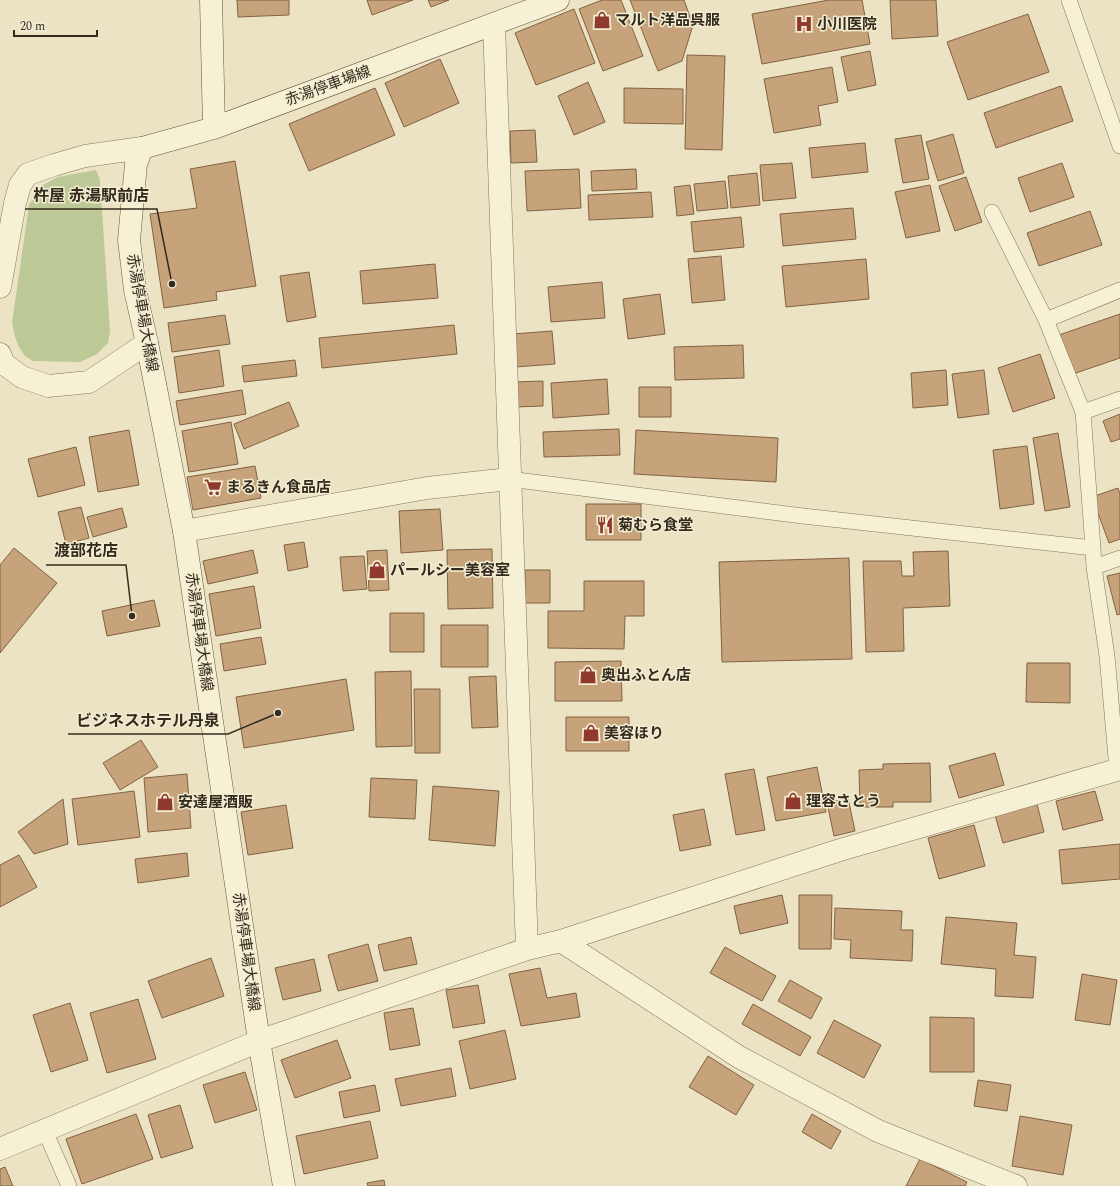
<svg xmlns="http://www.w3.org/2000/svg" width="1120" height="1186" font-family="Spectral,'Noto Sans JP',serif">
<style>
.green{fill:#bdc897}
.building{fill:#c7a37b;stroke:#816242}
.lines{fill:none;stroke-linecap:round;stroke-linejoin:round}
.lane-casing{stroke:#84755b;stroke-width:16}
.street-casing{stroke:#84755b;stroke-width:23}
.secondary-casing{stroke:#65563e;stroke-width:23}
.lane{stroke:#f6f0d5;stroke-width:15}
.street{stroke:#f6f0d5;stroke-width:22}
.secondary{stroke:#f6f0d5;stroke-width:22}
.labels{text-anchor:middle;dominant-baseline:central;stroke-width:3;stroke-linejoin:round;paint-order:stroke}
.poi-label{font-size:15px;font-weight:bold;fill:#342b1e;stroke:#f3edd2;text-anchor:start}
.street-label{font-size:15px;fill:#342b1e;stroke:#f3edd2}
.leader{fill:none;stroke:#342b1e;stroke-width:1.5}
.callout-dot{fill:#342b1e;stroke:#f3edd2;stroke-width:1.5}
.callout-label{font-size:16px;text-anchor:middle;font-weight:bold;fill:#342b1e;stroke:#f3edd2;stroke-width:3;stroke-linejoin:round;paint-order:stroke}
</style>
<rect width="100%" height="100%" fill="#ebe3c3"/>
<path class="green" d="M96 170 100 180 110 331 108 343 97 354 80 362 33 361 25 356 19 347 15 337 12 323 29 205 43 185 58 177Z"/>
<path class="building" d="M237 0H289V15L238 17Z
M367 0H413L372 15Z
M428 0H449L431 7Z
M602 0H621L643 56 603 71 579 9Z
M630 0H684L693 25 682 61 658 71Z
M829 0H862L870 44 762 64 752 14Z
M890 0H936L938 36 892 39Z
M574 9 595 63 536 85 515 33Z
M1028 14 1049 72 968 100 947 42Z
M870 51 876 85 848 91 841 57Z
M687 55 725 56 722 150 685 149Z
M440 59 459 103 404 127 385 83Z
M832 67 838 102 818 106 821 125 774 133 764 79Z
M588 82 605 122 574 135 558 96Z
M1061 86 1073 121 996 148 984 113Z
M375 88 395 135 309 171 289 124Z
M624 88 683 89V124L624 123Z
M535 130 537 162 511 163 510 131Z
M953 134 964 173 938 181 926 142Z
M921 135 929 179 903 183 895 139Z
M865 143 868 172 812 178 809 148Z
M235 161 256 286 216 292 217 300 164 308 150 214 197 208 190 169Z
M792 163 796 198 763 201 760 165Z
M1062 163 1074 197 1030 212 1018 178Z
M579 169 581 208 527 211 525 171Z
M636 169 637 189 592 191 591 171Z
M757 173 760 205 731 208 728 176Z
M966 177 982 222 955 231 939 186Z
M725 181 728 208 697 211 694 184Z
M690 185 694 214 677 216 674 187Z
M930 185 940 231 906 238 895 192Z
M651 192 653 217 589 220 588 195Z
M853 208 856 239 783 246 780 214Z
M1090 211 1102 245 1039 266 1027 233Z
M741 217 744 247 694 252 691 222Z
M721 256 725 300 692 303 688 259Z
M866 259 869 299 786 307 782 266Z
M435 264 438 298 363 304 360 271Z
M309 272 316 317 287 322 280 276Z
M602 282 605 318 551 322 548 287Z
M660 294 665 334 628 339 623 299Z
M1120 314V358L1070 375 1056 336Z
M225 315 230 344 172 352 168 323Z
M454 325 457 354 322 368 319 338Z
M552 331 555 364 515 367 513 334Z
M743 345 744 378 675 380 674 347Z
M219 350 224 386 179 393 174 357Z
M1040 354 1055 398 1013 412 998 368Z
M295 360 297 376 244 382 242 366Z
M946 370 948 405 913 408 911 373Z
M984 370 989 414 958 418 952 374Z
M607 379 609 414 553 418 551 383Z
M543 381V406L515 407 514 382Z
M639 387H671V417H639Z
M242 390 246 414 180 425 176 401Z
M289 402 299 426 244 449 234 424Z
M1120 414V439L1111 442 1103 421Z
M231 422 238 464 189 472 182 431Z
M619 429 620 455 544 457 543 432Z
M129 430 139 485 98 492 89 437Z
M636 430 778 438 776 482 634 474Z
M1058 433 1070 507 1045 511 1033 438Z
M1027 446 1034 504 1000 509 993 450Z
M76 447 85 485 38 497 28 459Z
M255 466 261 498 193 510 187 477Z
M1118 488 1120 494V539L1109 543 1092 497Z
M586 504H641V540H586Z
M81 507 89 538 66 544 58 512Z
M122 508 127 527 93 537 87 517Z
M440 509 443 550 401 553 399 511Z
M304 542 308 567 288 571 284 545Z
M14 548 57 583 0 653V565Z
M492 549 493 608 448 609 447 550Z
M253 550 258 573 208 584 203 561Z
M387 550 389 590 369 591 367 551Z
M948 551 950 606 903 608 904 651 866 652 863 561H901L902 576H914L913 552Z
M364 556 367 589 343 591 340 557Z
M849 558 852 659 722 662 719 562Z
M525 570H550V603H525Z
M1120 573V614L1117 615 1107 576Z
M584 581H644V616H625L624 649 548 648V611H584Z
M254 586 261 628 216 636 209 594Z
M154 600 160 626 107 636 102 611Z
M390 613H424V652H390Z
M441 625H488V667H441Z
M261 637 266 664 224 671 220 644Z
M621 661 622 701H555V662Z
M1027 663H1070V703L1026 702Z
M411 671 412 746 376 747 375 672Z
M496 676 498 727 472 728 469 677Z
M346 679 354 730 244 748 236 697Z
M414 689H440V753H415Z
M566 717H629V751H566Z
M141 740 158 767 120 790 103 763Z
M995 753 1004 785 959 798 949 766Z
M930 763 931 802H893V807H860L859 770 883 769V764Z
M817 767 826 812 776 821 767 777Z
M754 769 765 830 736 835 725 774Z
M187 774 191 828 148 832 144 778Z
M371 778 417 780 415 819 369 817Z
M433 786 499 791 495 846 429 840Z
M134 791 140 837 78 845 72 799Z
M1095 791 1103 820 1063 830 1056 801Z
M848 798 855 831 834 836 827 803Z
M63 799 68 844 34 854 18 832Z
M1037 804 1044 832 1003 843 995 815Z
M286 805 293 848 248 855 241 812Z
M704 809 711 845 680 851 673 815Z
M974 825 985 866 939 879 928 838Z
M1120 844V879L1062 884 1059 850Z
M187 853 189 876 138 883 135 859Z
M19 855 37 887 0 907V865Z
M782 895 788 923 740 934 734 906Z
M799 895H832L831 949H799Z
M835 908 902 911 901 930H913L912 961 850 958 851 940 834 939Z
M946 917 1017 923 1014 955 1036 957 1033 998 995 996 996 969 941 964Z
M411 937 417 964 384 971 378 945Z
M368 944 378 981 338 991 328 955Z
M725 947 776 976 762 1001 710 973Z
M211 958 224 996 162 1018 148 981Z
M314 959 321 991 283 1000 275 968Z
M540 968 547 998 576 993 580 1017 521 1026 509 974Z
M1082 974 1117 980 1110 1025 1075 1020Z
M790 980 822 998 811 1019 778 1001Z
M478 985 485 1023 453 1028 446 990Z
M138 999 156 1059 107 1073 90 1013Z
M70 1003 88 1060 51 1072 33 1015Z
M753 1004 811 1037 800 1056 742 1024Z
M413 1008 420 1045 390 1050 384 1013Z
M930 1017 974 1018V1072H930Z
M834 1020 881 1045 864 1078 817 1053Z
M505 1030 516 1079 470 1089 459 1041Z
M337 1040 351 1078 295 1098 281 1060Z
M708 1056 754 1085 736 1115 689 1087Z
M451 1068 456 1096 401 1106 395 1079Z
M245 1072 257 1110 215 1123 203 1085Z
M978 1080 1011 1085 1007 1111 974 1106Z
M375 1085 380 1111 344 1118 339 1092Z
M180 1105 193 1148 161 1158 148 1115Z
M136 1114 153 1159 82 1184 66 1139Z
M812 1114 841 1131 831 1149 802 1132Z
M1020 1116 1072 1125 1063 1175 1012 1166Z
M370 1121 378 1158 304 1174 296 1136Z
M920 1159 967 1182 965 1186H906Z
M5 1167 13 1186H0V1169Z
M384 1180 385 1186H368L367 1183Z"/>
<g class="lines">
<g class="lane-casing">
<path id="lane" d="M1069 0 1120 146
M992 212 1046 320 1083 412 1093 548
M1046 320 1120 290
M1083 412 1120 399
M509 479 803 516 1093 548 1094 567 1107 656 1117 769
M1094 567 1120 558
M45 1131 69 1186"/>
</g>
<g class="street-casing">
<path id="street" d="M494 24 527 949
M0 287 15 203 20 185 28 174 54 165 85 156 142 148
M0 354 4 364 22 377 48 386 89 382 147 343
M184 531 427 488 509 479
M561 941 739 1057 878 1131 1016 1186
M0 1149 259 1041 527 949 561 941 840 850 1120 769"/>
</g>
<g class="secondary-casing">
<path id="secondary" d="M211 0 214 128
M284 1186 259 1041 184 531 147 343 135 290 129 240 136 164 142 148 214 128 558 0"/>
</g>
<use href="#lane" class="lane"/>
<use href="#street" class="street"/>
<use href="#secondary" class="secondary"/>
</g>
<defs>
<g id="shop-bare" transform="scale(1.38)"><path d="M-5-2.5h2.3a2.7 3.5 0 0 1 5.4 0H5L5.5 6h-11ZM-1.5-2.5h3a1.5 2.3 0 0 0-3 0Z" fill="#8f392f" stroke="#f3edd2" stroke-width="2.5" paint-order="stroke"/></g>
<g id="hospital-bare" transform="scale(1.38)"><path d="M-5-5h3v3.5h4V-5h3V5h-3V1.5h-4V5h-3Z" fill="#8f392f" stroke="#f3edd2" stroke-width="2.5" paint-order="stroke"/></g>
<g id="supermarket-bare" transform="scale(1.38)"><path d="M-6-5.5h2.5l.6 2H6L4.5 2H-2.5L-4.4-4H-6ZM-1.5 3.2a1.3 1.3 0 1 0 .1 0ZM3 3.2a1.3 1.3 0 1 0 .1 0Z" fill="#8f392f" stroke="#f3edd2" stroke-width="2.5" paint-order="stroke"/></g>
<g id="restaurant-bare" transform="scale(1.38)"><path d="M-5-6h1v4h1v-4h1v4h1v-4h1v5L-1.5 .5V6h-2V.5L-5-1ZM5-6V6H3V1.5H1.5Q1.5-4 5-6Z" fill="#8f392f" stroke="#f3edd2" stroke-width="2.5" paint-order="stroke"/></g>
</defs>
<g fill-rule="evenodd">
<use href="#shop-bare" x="602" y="20"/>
<use href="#hospital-bare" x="804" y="24"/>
<use href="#supermarket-bare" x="213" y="487"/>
<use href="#restaurant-bare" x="605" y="525"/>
<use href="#shop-bare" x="377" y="570"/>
<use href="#shop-bare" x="588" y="675"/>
<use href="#shop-bare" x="591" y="733"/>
<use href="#shop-bare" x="793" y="801"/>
<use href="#shop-bare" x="165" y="802"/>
</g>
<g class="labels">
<g class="poi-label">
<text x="615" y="20">マルト洋品呉服</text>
<text x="817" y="24">小川医院</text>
<text x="226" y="487">まるきん食品店</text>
<text x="618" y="525">菊むら食堂</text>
<text x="390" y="570">パールシー美容室</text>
<text x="601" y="675">奥出ふとん店</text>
<text x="604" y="733">美容ほり</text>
<text x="806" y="801">理容さとう</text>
<text x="178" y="802">安達屋酒販</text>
</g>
<g class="street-label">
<text transform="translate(328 86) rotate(-20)">赤湯停車場線</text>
<text transform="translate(142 313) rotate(80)">赤湯停車場大橋線</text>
<text transform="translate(199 632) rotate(82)">赤湯停車場大橋線</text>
<text transform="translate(246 952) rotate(82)">赤湯停車場大橋線</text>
</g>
</g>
<path class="leader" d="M172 284L157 209H25M132 616L126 565H46M278 713L228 734H68"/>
<g class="callout-dot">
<circle cx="172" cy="284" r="4"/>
<circle cx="132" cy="616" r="4"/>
<circle cx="278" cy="713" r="4"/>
</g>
<g class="callout-label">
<text x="91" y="201">杵屋 赤湯駅前店</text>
<text x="86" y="556">渡部花店</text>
<text x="148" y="726">ビジネスホテル丹泉</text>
</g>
<path d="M14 30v6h83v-6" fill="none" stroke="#342b1e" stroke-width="2"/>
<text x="20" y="30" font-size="12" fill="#342b1e" stroke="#f3edd2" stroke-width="3" paint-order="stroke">20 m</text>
</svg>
